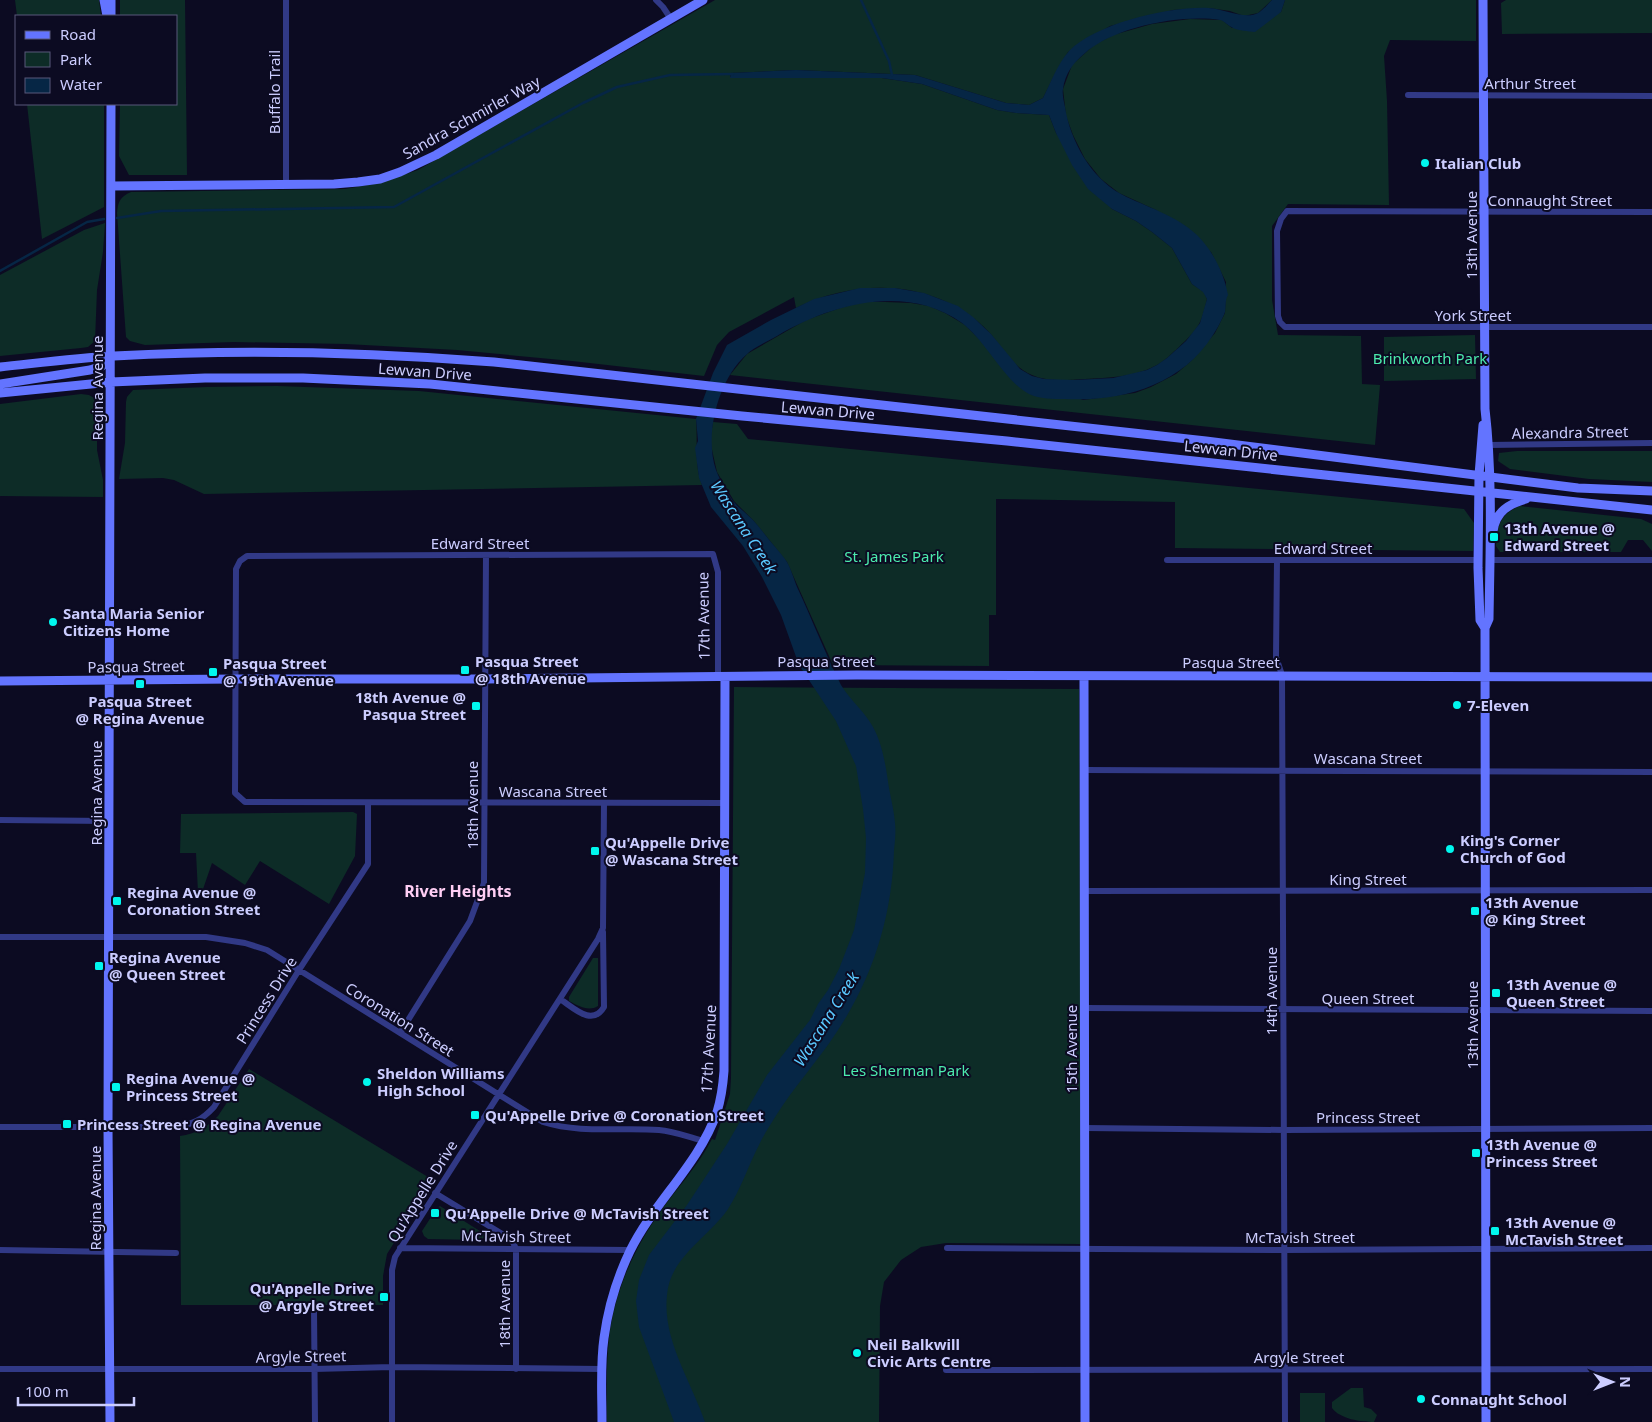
<svg xmlns="http://www.w3.org/2000/svg" width="1652" height="1422" font-family="'Noto Sans',sans-serif">
<style>
.green{fill:#0d2c27}
.water{fill:#062645}
.lines{fill:none;stroke-linecap:round;stroke-linejoin:round}
.stream{stroke:#062645;stroke-width:2.5}
.street{stroke:#313986;stroke-width:6}
.secondary{stroke:#6374ff;stroke-width:9}
.poi-dot{fill:#00f7ee;stroke:#0c0b22;stroke-width:2}
.labels{text-anchor:middle;dominant-baseline:central;stroke-width:4;stroke-linejoin:round;paint-order:stroke}
.street-label{font-size:15px;fill:#cccdff;stroke:#0c0b22}
.poi-label{font-size:15px;font-weight:bold;fill:#cccdff;stroke:#0c0b22;text-anchor:start}
.park-label{font-size:15px;fill:#4cebad;stroke:#0c0b22}
.water-label{font-size:16px;font-style:italic;fill:#5ac9ff;stroke:#0c0b22}
.neighbourhood-label{font-size:16px;font-weight:bold;fill:#ffcef4;stroke:#0c0b22}
</style>
<rect width="100%" height="100%" fill="#0c0b22"/>
<path class="green" d="M15 0H99L101 16H17Z
M120 0H185L187 175H129L119 156 120 104H176V16H120Z
M715 0H1272L1258 13 1244 16 1230 11 1209 8 1173 10 1110 26 1068 52 1052 80 1043 98 1029 105 1006 103 915 75 796 70 731 73 730 77 882 78 922 84 997 110 1016 113 1049 115 1056 133 1112 209 1136 221 1152 232 1172 248 1192 284 1204 292 1207 299C1205 307 1203 317 1199 324 1194 333 1186 340 1179 347 1171 354 1164 362 1155 366 1134 377 1108 378 1085 379 1068 380 1047 382 1032 375 1011 367 1000 342 984 327 932 279 857 278 796 308L794 297 729 332 717 345 704 376 572 361 457 350 346 344 234 342 145 345 130 341 126 337 117 213C118 201 120 197 131 192L345 189 379 183 418 170Z
M1285 0H1476V41L1390 40 1384 56 1387 101 1389 205 1288 204 1272 226V300L1278 335 1361 336 1362 384 1380 385 1375 445 730 375 747 354 806 320 843 307 864 302H885L911 303 929 306 945 313 965 325 985 345 1006 372 1083 400 1135 393 1151 387 1176 374 1191 361 1215 333 1225 313 1226 282 1211 252 1156 210 1119 193 1101 179 1085 159 1073 135 1066 116 1063 89 1072 65 1094 45 1113 35 1152 24 1190 19 1222 20 1232 28 1281 12Z
M1506 0H1652V33L1502 34 1501 3Z
M27 104H104V207L42 239Z
M105 223 103 252 97 290 95 341 88 347 81 348 0 356V275L84 230Z
M1475 335 1476 379 1384 381V337Z
M277 386 419 391 696 419C698 442 694 464 702 485L204 494 174 480 163 478 119 479 125 443 126 402 127 397 133 390 207 387Z
M81 394 89 395 94 398 97 406V450L103 480V497L0 496V404Z
M713 422 737 424 748 439 1464 509 1474 523 1473 551 1175 548V502L996 499V615H989V666L833 665 787 562 753 520 734 501 717 472 710 441Z
M1517 451H1652V482L1589 479 1510 469 1498 461 1499 453Z
M1520 506 1641 519 1652 524V551L1643 540H1628L1621 552H1500L1496 546C1498 525 1499 515 1520 506Z
M734 687 1079 689 1081 1244 946 1243 921 1247 901 1260 884 1282 880 1306 879 1422H607C607 1394 606 1365 609 1338 614 1297 630 1257 652 1224 671 1194 696 1170 712 1139L715 1140 730 1094 731 1078Z
M353 812 357 814 355 856 329 904 260 861 245 885 212 863 202 892H198L196 853H180L181 814Z
M593 958H598V1006C588 1012 579 1006 569 1001V997Z
M249 1069 433 1180 387 1254 383 1276V1305H181L180 1136C196 1134 207 1127 218 1116Z
M440 1206 483 1233 485 1237 481 1240 428 1239 424 1236 422 1231 437 1208Z
M1351 1388H1363L1364 1407 1371 1409 1377 1415 1374 1422C1361 1422 1340 1419 1332 1408V1402Z
M1300 1393H1325V1422H1300Z"/>
<path class="water" d="M1272 0H1285L1281 12 1255 32C1248 31 1239 31 1233 28 1228 26 1225 21 1220 20 1181 14 1113 27 1084 54 1073 63 1065 74 1063 89 1062 94 1064 102 1065 107 1070 140 1091 178 1121 194 1146 207 1176 215 1197 235 1213 251 1224 273 1228 295 1225 300 1226 306 1225 312 1223 318 1217 329 1213 335 1181 386 1121 402 1064 399 1053 399 1040 399 1029 394 1005 382 986 341 962 323 906 283 831 304 777 336 767 342 754 347 746 355 718 380 704 435 716 470 720 480 727 493 734 502 739 508 747 514 753 520 761 529 768 539 776 548 780 553 784 557 787 562 791 569 794 579 797 587 812 619 825 653 841 685 850 700 865 712 873 727 883 745 886 768 889 788 891 799 894 811 895 823 896 832 895 841 894 850 892 920 871 984 830 1042 813 1066 793 1089 777 1114 771 1124 764 1134 759 1145 748 1166 741 1189 728 1209 708 1238 670 1257 667 1295 662 1339 691 1381 705 1422H674L639 1327 636 1301 639 1280 649 1255 687 1205 727 1144 767 1075 810 1020 818 1004 828 990 839 969 854 930 865 873 866 838 863 809 856 766 836 721 799 665 781 615 762 577 743 546 711 507 699 478 695 448 698 441 696 419 713 373 727 345 771 320 814 299 860 288H895L924 293 958 306 973 317 991 334 1020 369 1032 376 1044 379 1074 380 1113 378 1147 370 1157 365 1167 358 1186 341 1200 323 1207 299 1203 292 1192 284 1172 248 1152 232 1136 221 1112 209 1088 189 1072 165 1056 133 1049 115 1016 113 997 110 922 84 882 78H730L731 73 796 70 915 75 1006 103 1029 105 1043 98C1050 84 1058 63 1069 51 1097 23 1170 6 1209 8 1225 9 1245 20 1258 13 1263 10 1268 4 1272 0Z"/>
<g class="lines">
<path class="stream" d="M861 0 889 61 892 75
M117 218 161 211 394 207 583 103 617 87 670 75 733 74
M0 271 87 222 104 219"/>
<path class="street" d="M286 0V184
M656 0 663 7 671 19
M1408 95 1652 96
M1652 212 1287 211 1281 219 1277 231 1278 316 1280 322 1285 327H1652
M1489 445 1652 443
M1167 560H1479
M1277 560 1276 657 1282 675 1285 1422
M1490 560H1652
M718 677V572L713 554 247 556 240 561 236 569 235 793 245 802 724 803
M1084 770 1652 772
M0 820 110 821
M1085 891 1652 890
M0 937H206L245 943 267 950 543 1122C581 1134 620 1127 659 1130 673 1131 689 1137 704 1141
M560 999C574 1008 592 1027 604 1007L603 932
M1085 1008 1652 1011
M400 1033 470 921 484 883 486 555
M0 1127H176C193 1124 202 1120 214 1107L299 970 368 864V803
M1085 1128 1284 1130 1652 1128
M435 1193 512 1240 516 1249V1369
M400 1248 631 1250
M947 1248 1285 1250 1652 1248
M0 1250 176 1253
M314 1309 315 1422
M0 1369H314L392 1367 602 1369
M946 1370 1652 1369
M392 1422V1270L395 1257 598 939 603 928 604 803"/>
<path class="secondary" d="M104 0 107 16
M1483 0 1485 409C1493 478 1490 549 1489 619L1485 628 1486 1422
M111 16V0
M111 186 334 184 358 182 380 179 400 172 436 155 703 0
M0 367C38 363 76 358 114 356 241 349 367 352 494 362L1206 441 1578 488 1652 491
M0 384 90 370 102 366 111 356
M0 393 111 382 205 378H303L430 384 742 416 1007 441 1652 510
M1483 425 1479 475 1478 568 1480 620 1485 628
M1493 531C1496 511 1509 504 1526 499
M1084 676 1085 1422
M0 681 236 679H485L857 675 1652 677
M110 1422 108 1127 111 104
M602 1422C602 1394 600 1365 604 1338 608 1308 617 1278 630 1251 654 1202 699 1164 717 1112 721 1099 723 1085 724 1071L725 677"/>
</g>
<g class="poi-dot">
<circle cx="1425" cy="163" r="5"/>
<rect x="1489" y="532" width="10" height="10" rx="2.5"/>
<circle cx="53" cy="622" r="5"/>
<rect x="460" y="665" width="10" height="10" rx="2.5"/>
<rect x="208" y="667" width="10" height="10" rx="2.5"/>
<rect x="135" y="679" width="10" height="10" rx="2.5"/>
<circle cx="1457" cy="705" r="5"/>
<rect x="471" y="701" width="10" height="10" rx="2.5"/>
<circle cx="1450" cy="849" r="5"/>
<rect x="590" y="846" width="10" height="10" rx="2.5"/>
<rect x="112" y="896" width="10" height="10" rx="2.5"/>
<rect x="1470" y="906" width="10" height="10" rx="2.5"/>
<rect x="94" y="961" width="10" height="10" rx="2.5"/>
<rect x="1491" y="988" width="10" height="10" rx="2.5"/>
<circle cx="367" cy="1082" r="5"/>
<rect x="111" y="1082" width="10" height="10" rx="2.5"/>
<rect x="470" y="1110" width="10" height="10" rx="2.5"/>
<rect x="62" y="1119" width="10" height="10" rx="2.5"/>
<rect x="1471" y="1148" width="10" height="10" rx="2.5"/>
<rect x="430" y="1208" width="10" height="10" rx="2.5"/>
<rect x="1490" y="1226" width="10" height="10" rx="2.5"/>
<rect x="379" y="1292" width="10" height="10" rx="2.5"/>
<circle cx="857" cy="1353" r="5"/>
<circle cx="1421" cy="1399" r="5"/>
</g>
<g class="labels">
<g class="street-label">
<text x="1530" y="83">Arthur Street</text>
<text transform="translate(274 92) rotate(-90)">Buffalo Trail</text>
<text transform="translate(471 117) rotate(-29)">Sandra Schmirler Way</text>
<text x="1550" y="200">Connaught Street</text>
<text transform="translate(1471 235) rotate(-90)">13th Avenue</text>
<text x="1473" y="315">York Street</text>
<text transform="translate(425 371) rotate(4)">Lewvan Drive</text>
<text transform="translate(97 388) rotate(-90)">Regina Avenue</text>
<text transform="translate(828 410) rotate(5)">Lewvan Drive</text>
<text transform="translate(1570 432) rotate(-1)">Alexandra Street</text>
<text transform="translate(1231 450) rotate(6)">Lewvan Drive</text>
<text x="480" y="543">Edward Street</text>
<text x="1323" y="548">Edward Street</text>
<text transform="translate(703 616) rotate(-91)">17th Avenue</text>
<text x="826" y="661">Pasqua Street</text>
<text x="1231" y="662">Pasqua Street</text>
<text transform="translate(136 666) rotate(-1)">Pasqua Street</text>
<text x="1368" y="758">Wascana Street</text>
<text x="553" y="791">Wascana Street</text>
<text transform="translate(96 793) rotate(-90)">Regina Avenue</text>
<text transform="translate(472 805) rotate(-90)">18th Avenue</text>
<text x="1368" y="879">King Street</text>
<text transform="translate(1271 991) rotate(-90)">14th Avenue</text>
<text x="1368" y="998">Queen Street</text>
<text transform="translate(266 1000) rotate(-58)">Princess Drive</text>
<text transform="translate(400 1019) rotate(32)">Coronation Street</text>
<text transform="translate(1472 1025) rotate(-90)">13th Avenue</text>
<text transform="translate(708 1049) rotate(-87)">17th Avenue</text>
<text transform="translate(1071 1049) rotate(-90)">15th Avenue</text>
<text x="1368" y="1117">Princess Street</text>
<text transform="translate(422 1191) rotate(-58)">Qu'Appelle Drive</text>
<text transform="translate(95 1198) rotate(-90)">Regina Avenue</text>
<text transform="translate(516 1236) rotate(1)">McTavish Street</text>
<text x="1300" y="1237">McTavish Street</text>
<text transform="translate(504 1304) rotate(-90)">18th Avenue</text>
<text transform="translate(301 1356) rotate(-1)">Argyle Street</text>
<text x="1299" y="1357">Argyle Street</text>
</g>
<g class="poi-label">
<text x="1435" y="163">Italian Club</text>
<text x="1504" y="528">13th Avenue @<tspan x="1504" dy="17">Edward Street</tspan></text>
<text x="63" y="613">Santa Maria Senior<tspan x="63" dy="17">Citizens Home</tspan></text>
<text x="475" y="661">Pasqua Street<tspan x="475" dy="17">@ 18th Avenue</tspan></text>
<text x="223" y="663">Pasqua Street<tspan x="223" dy="17">@ 19th Avenue</tspan></text>
<text x="466" y="697" text-anchor="end">18th Avenue @<tspan x="466" dy="17">Pasqua Street</tspan></text>
<text x="140" y="701" text-anchor="middle">Pasqua Street<tspan x="140" dy="17">@ Regina Avenue</tspan></text>
<text x="1467" y="705">7-Eleven</text>
<text x="1460" y="840">King's Corner<tspan x="1460" dy="17">Church of God</tspan></text>
<text x="605" y="842">Qu'Appelle Drive<tspan x="605" dy="17">@ Wascana Street</tspan></text>
<text x="127" y="892">Regina Avenue @<tspan x="127" dy="17">Coronation Street</tspan></text>
<text x="1485" y="902">13th Avenue<tspan x="1485" dy="17">@ King Street</tspan></text>
<text x="109" y="957">Regina Avenue<tspan x="109" dy="17">@ Queen Street</tspan></text>
<text x="1506" y="984">13th Avenue @<tspan x="1506" dy="17">Queen Street</tspan></text>
<text x="377" y="1073">Sheldon Williams<tspan x="377" dy="17">High School</tspan></text>
<text x="126" y="1078">Regina Avenue @<tspan x="126" dy="17">Princess Street</tspan></text>
<text x="485" y="1115">Qu'Appelle Drive @ Coronation Street</text>
<text x="77" y="1124">Princess Street @ Regina Avenue</text>
<text x="1486" y="1144">13th Avenue @<tspan x="1486" dy="17">Princess Street</tspan></text>
<text x="445" y="1213">Qu'Appelle Drive @ McTavish Street</text>
<text x="1505" y="1222">13th Avenue @<tspan x="1505" dy="17">McTavish Street</tspan></text>
<text x="374" y="1288" text-anchor="end">Qu'Appelle Drive<tspan x="374" dy="17">@ Argyle Street</tspan></text>
<text x="867" y="1344">Neil Balkwill<tspan x="867" dy="17">Civic Arts Centre</tspan></text>
<text x="1431" y="1399">Connaught School</text>
</g>
<g class="park-label">
<text x="1430" y="358">Brinkworth Park</text>
<text x="894" y="556">St. James Park</text>
<text x="906" y="1070">Les Sherman Park</text>
</g>
<g class="water-label">
<text transform="translate(744 527) rotate(57)">Wascana Creek</text>
<text transform="translate(826 1019) rotate(-58)">Wascana Creek</text>
</g>
<g class="neighbourhood-label">
<text x="458" y="891">River Heights</text>
</g>
</g>
<rect x="15" y="15" width="162" height="90" fill="#0c0b22" stroke="#59597a"/>
<rect x="25" y="31" width="25" height="8" fill="#6374ff" stroke="#59597a"/>
<text x="60" y="40" font-size="15" fill="#cccdff">Road</text>
<rect x="25" y="52" width="25" height="15" fill="#0d2c27" stroke="#59597a"/>
<text x="60" y="65" font-size="15" fill="#cccdff">Park</text>
<rect x="25" y="78" width="25" height="15" fill="#062645" stroke="#59597a"/>
<text x="60" y="90" font-size="15" fill="#cccdff">Water</text>
<g transform="translate(1612 1382) rotate(90)" stroke="#0c0b22" stroke-width="4" paint-order="stroke">
<path d="M0-4L9 19L0 12L-9 19Z" fill="#cccdff"/>
<text y="-8" font-size="14" font-weight="bold" text-anchor="middle" fill="#cccdff">N</text>
</g>
<path d="M18 1397v8h116v-8" fill="none" stroke="#cccdff" stroke-width="2.5"/>
<text x="25" y="1397" font-size="15" fill="#cccdff" stroke="#0c0b22" stroke-width="4" paint-order="stroke">100 m</text>
</svg>
